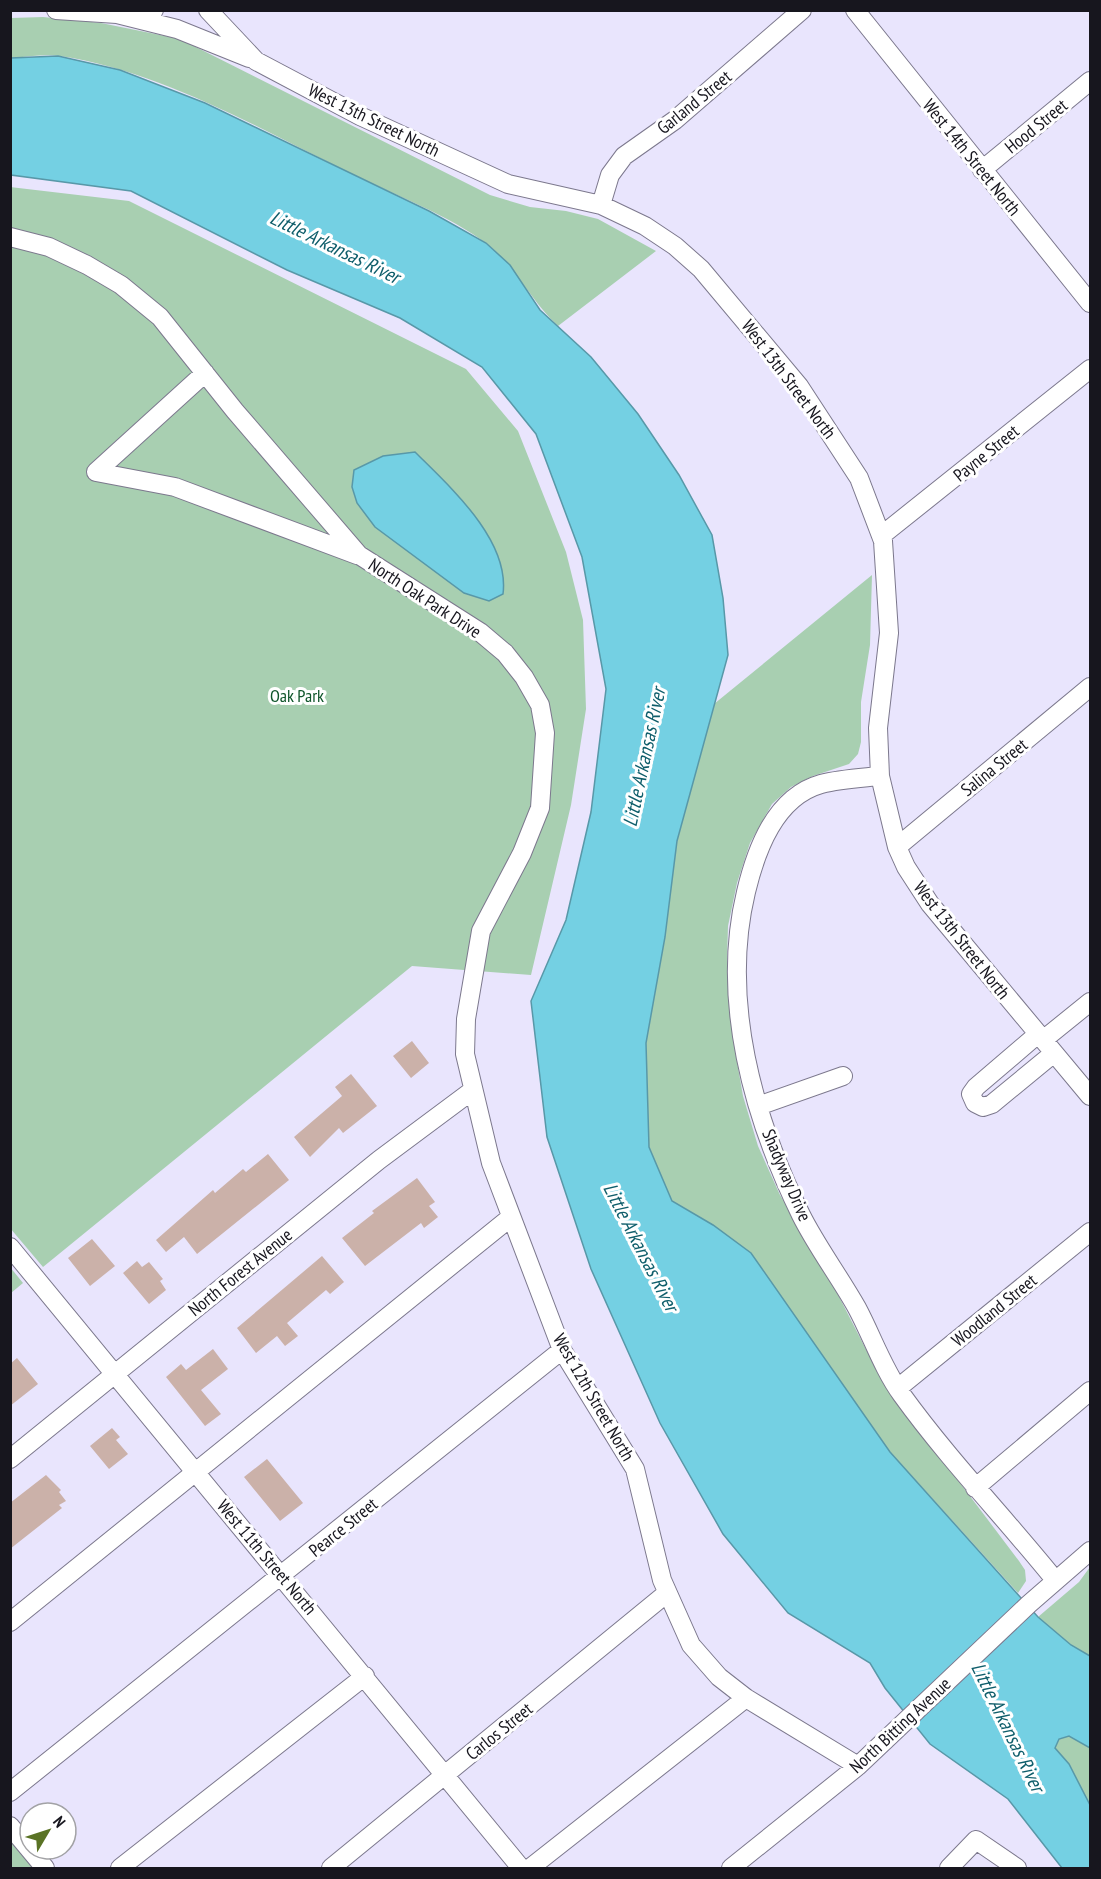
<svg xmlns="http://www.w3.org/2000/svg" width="1101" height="1879" font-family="'PT Sans Narrow',sans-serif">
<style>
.green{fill:#a8cfb1}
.water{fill:#74d0e3;stroke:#5898a8;stroke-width:1.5}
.building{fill:#cbb1a9}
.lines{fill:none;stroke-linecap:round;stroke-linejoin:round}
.minor-casing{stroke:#7c788d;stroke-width:20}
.minor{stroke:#fff;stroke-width:18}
.labels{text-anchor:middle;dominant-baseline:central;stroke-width:6;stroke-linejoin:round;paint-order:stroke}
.street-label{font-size:18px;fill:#17161e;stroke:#fff}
.park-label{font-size:18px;fill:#10562b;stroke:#fff}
.water-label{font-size:20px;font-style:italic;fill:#0f5e6b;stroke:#fff}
</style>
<rect width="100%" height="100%" fill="#e9e5fd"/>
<path class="green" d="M43 17 101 23 180 39 490 195 530 207 566 211 598 219 656 251 558 326C531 301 516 267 487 244 452 217 391 193 350 173 260 129 161 71 60 56 45 54 26 57 11 58V18Z
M10 187 129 201 466 369 518 431 566 552 583 620 586 709 571 805 531 975 412 966 43 1267 10 1228Z
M872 575 870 645 861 702V742L858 754 849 764 813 776 791 787 772 804 750 843 737 883 728 926 727 960 733 1039 743 1096 758 1146 780 1195 824 1267 880 1377 1019 1561 1025 1570 1026 1581 1018 1593 890 1452 713 1225 672 1201 649 1147 646 1043 665 937 677 841 714 704Z
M10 1267 23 1283 11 1293H10Z
M1090 1567V1656L1071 1645 1038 1617 1079 1582Z
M1069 1736 1090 1748V1805L1069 1764 1055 1748 1059 1739Z
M11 1831 41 1868H11Z"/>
<path class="water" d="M58 56 120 70 205 103 429 211 486 243 510 265 540 310 591 357 638 414 679 475 712 535 723 598 728 655 677 841 665 937 646 1043 649 1147 672 1201 713 1225 751 1253 890 1452 1038 1617 1071 1645 1090 1656V1748L1069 1736 1059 1739 1055 1748 1069 1764 1090 1805V1868H1062L1008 1799 930 1744 885 1688 870 1663 788 1613 723 1534 660 1423 591 1269 547 1137 531 1001 566 920 591 812 606 689 582 557 536 434 482 367 400 318 287 270 131 191 11 175V58Z
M415 452C450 487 510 540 503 594L489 601 464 593 375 527 357 503 352 487 354 470 383 456Z"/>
<path class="building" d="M412 1041 429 1063 411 1078 393 1056Z
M351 1074 377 1106 343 1133 339 1128 310 1157 294 1137 342 1096 335 1087Z
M268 1154 289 1180 197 1254 184 1237 166 1252 156 1240 213 1190 215 1193 243 1169 246 1172Z
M417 1178 435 1202 429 1206 438 1217 424 1228 421 1223 365 1266 342 1238 374 1213 372 1211Z
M92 1239 115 1266 90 1286 68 1258Z
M322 1256 344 1282 330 1294 326 1290 287 1323 298 1336 285 1346 277 1336 256 1353 237 1328Z
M137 1261 142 1267 149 1262 163 1279 160 1281 166 1290 149 1304 123 1273Z
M213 1349 228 1369 201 1390 221 1414 205 1426 166 1377 181 1364 186 1370Z
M17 1358 38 1384 10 1406V1364Z
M112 1428 120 1437 116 1440 128 1454 109 1469 90 1446Z
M267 1459 303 1503 280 1521 244 1477Z
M46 1475 61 1490 59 1492 66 1501 59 1505 62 1508 10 1549V1503Z"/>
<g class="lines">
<g class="minor-casing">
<path id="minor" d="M56 10 117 14 154 10
M208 10 256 61 360 116 508 184 601 205 645 226 675 246 701 269 799 386 859 478 883 541 889 633 878 728 880 776 897 847 906 867 930 904 1090 1096
M855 10 1090 303
M117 14 177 29 249 58
M982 170 1090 81
M601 205 610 175 624 156 675 120 802 10
M10 237 49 247 87 265 121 285 160 317 235 411 359 555 480 632 505 653 524 677 540 705 545 733 540 808 522 853 481 931 466 1019 465 1054 491 1163 562 1350 635 1469 662 1580 691 1645 719 1677 746 1698 858 1766
M205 373 96 472 175 487 357 555
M881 536 1090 369
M880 776C861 778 840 779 821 784 775 797 756 850 746 892 720 1000 753 1117 801 1215 817 1247 839 1276 857 1308 872 1336 883 1369 902 1395 949 1460 1005 1518 1055 1580
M897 847 1090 687
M1038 1034 976 1087 971 1094 975 1103 983 1107 992 1104 1054 1053
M1043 1040 1090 1002
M758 1106 843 1076
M10 1247 521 1868
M898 1388 1090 1232
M10 1459 379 1160 473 1090
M975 1488 1090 1391
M10 1622 511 1217
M10 1792 562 1350
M10 1826 45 1868
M120 1868 365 1676
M331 1868 667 1593
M530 1868 746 1698
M731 1868 858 1766 1029 1604 1090 1551
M949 1868 976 1840 1017 1868"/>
</g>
<use href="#minor" class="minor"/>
</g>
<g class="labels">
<g class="street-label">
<text transform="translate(694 102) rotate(-39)">Garland Street</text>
<text transform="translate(374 120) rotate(26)">West 13th Street North</text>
<text transform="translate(1036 126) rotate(-39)">Hood Street</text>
<text transform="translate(972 157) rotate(51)">West 14th Street North</text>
<text transform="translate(789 379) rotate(53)">West 13th Street North</text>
<text transform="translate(986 453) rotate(-39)">Payne Street</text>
<text transform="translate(425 598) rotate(33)">North Oak Park Drive</text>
<text transform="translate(994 767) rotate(-39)">Salina Street</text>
<text transform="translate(962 940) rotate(52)">West 13th Street North</text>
<text transform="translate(787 1175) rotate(67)">Shadyway Drive</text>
<text transform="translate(240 1272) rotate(-39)">North Forest Avenue</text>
<text transform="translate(994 1310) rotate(-39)">Woodland Street</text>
<text transform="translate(594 1397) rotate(60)">West 12th Street North</text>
<text transform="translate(343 1527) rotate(-39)">Pearce Street</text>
<text transform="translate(267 1557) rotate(50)">West 11th Street North</text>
<text transform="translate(900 1725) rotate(-43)">North Bitting Avenue</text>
<text transform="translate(499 1731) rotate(-39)">Carlos Street</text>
</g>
<g class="park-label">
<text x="297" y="695">Oak Park</text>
</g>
<g class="water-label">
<text transform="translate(335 247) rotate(26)">Little Arkansas River</text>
<text transform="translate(644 757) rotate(-78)">Little Arkansas River</text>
<text transform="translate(641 1247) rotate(63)">Little Arkansas River</text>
<text transform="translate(1008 1727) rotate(64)">Little Arkansas River</text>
</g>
</g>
<rect width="1101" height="1879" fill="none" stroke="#17161e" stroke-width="24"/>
<g transform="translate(48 1831) rotate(51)"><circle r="28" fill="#ffffff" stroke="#a2a2a5" stroke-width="1.5"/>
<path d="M0-4.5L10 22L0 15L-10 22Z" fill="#5a7325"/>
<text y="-9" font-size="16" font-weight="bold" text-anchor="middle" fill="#17161e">N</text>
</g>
</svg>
